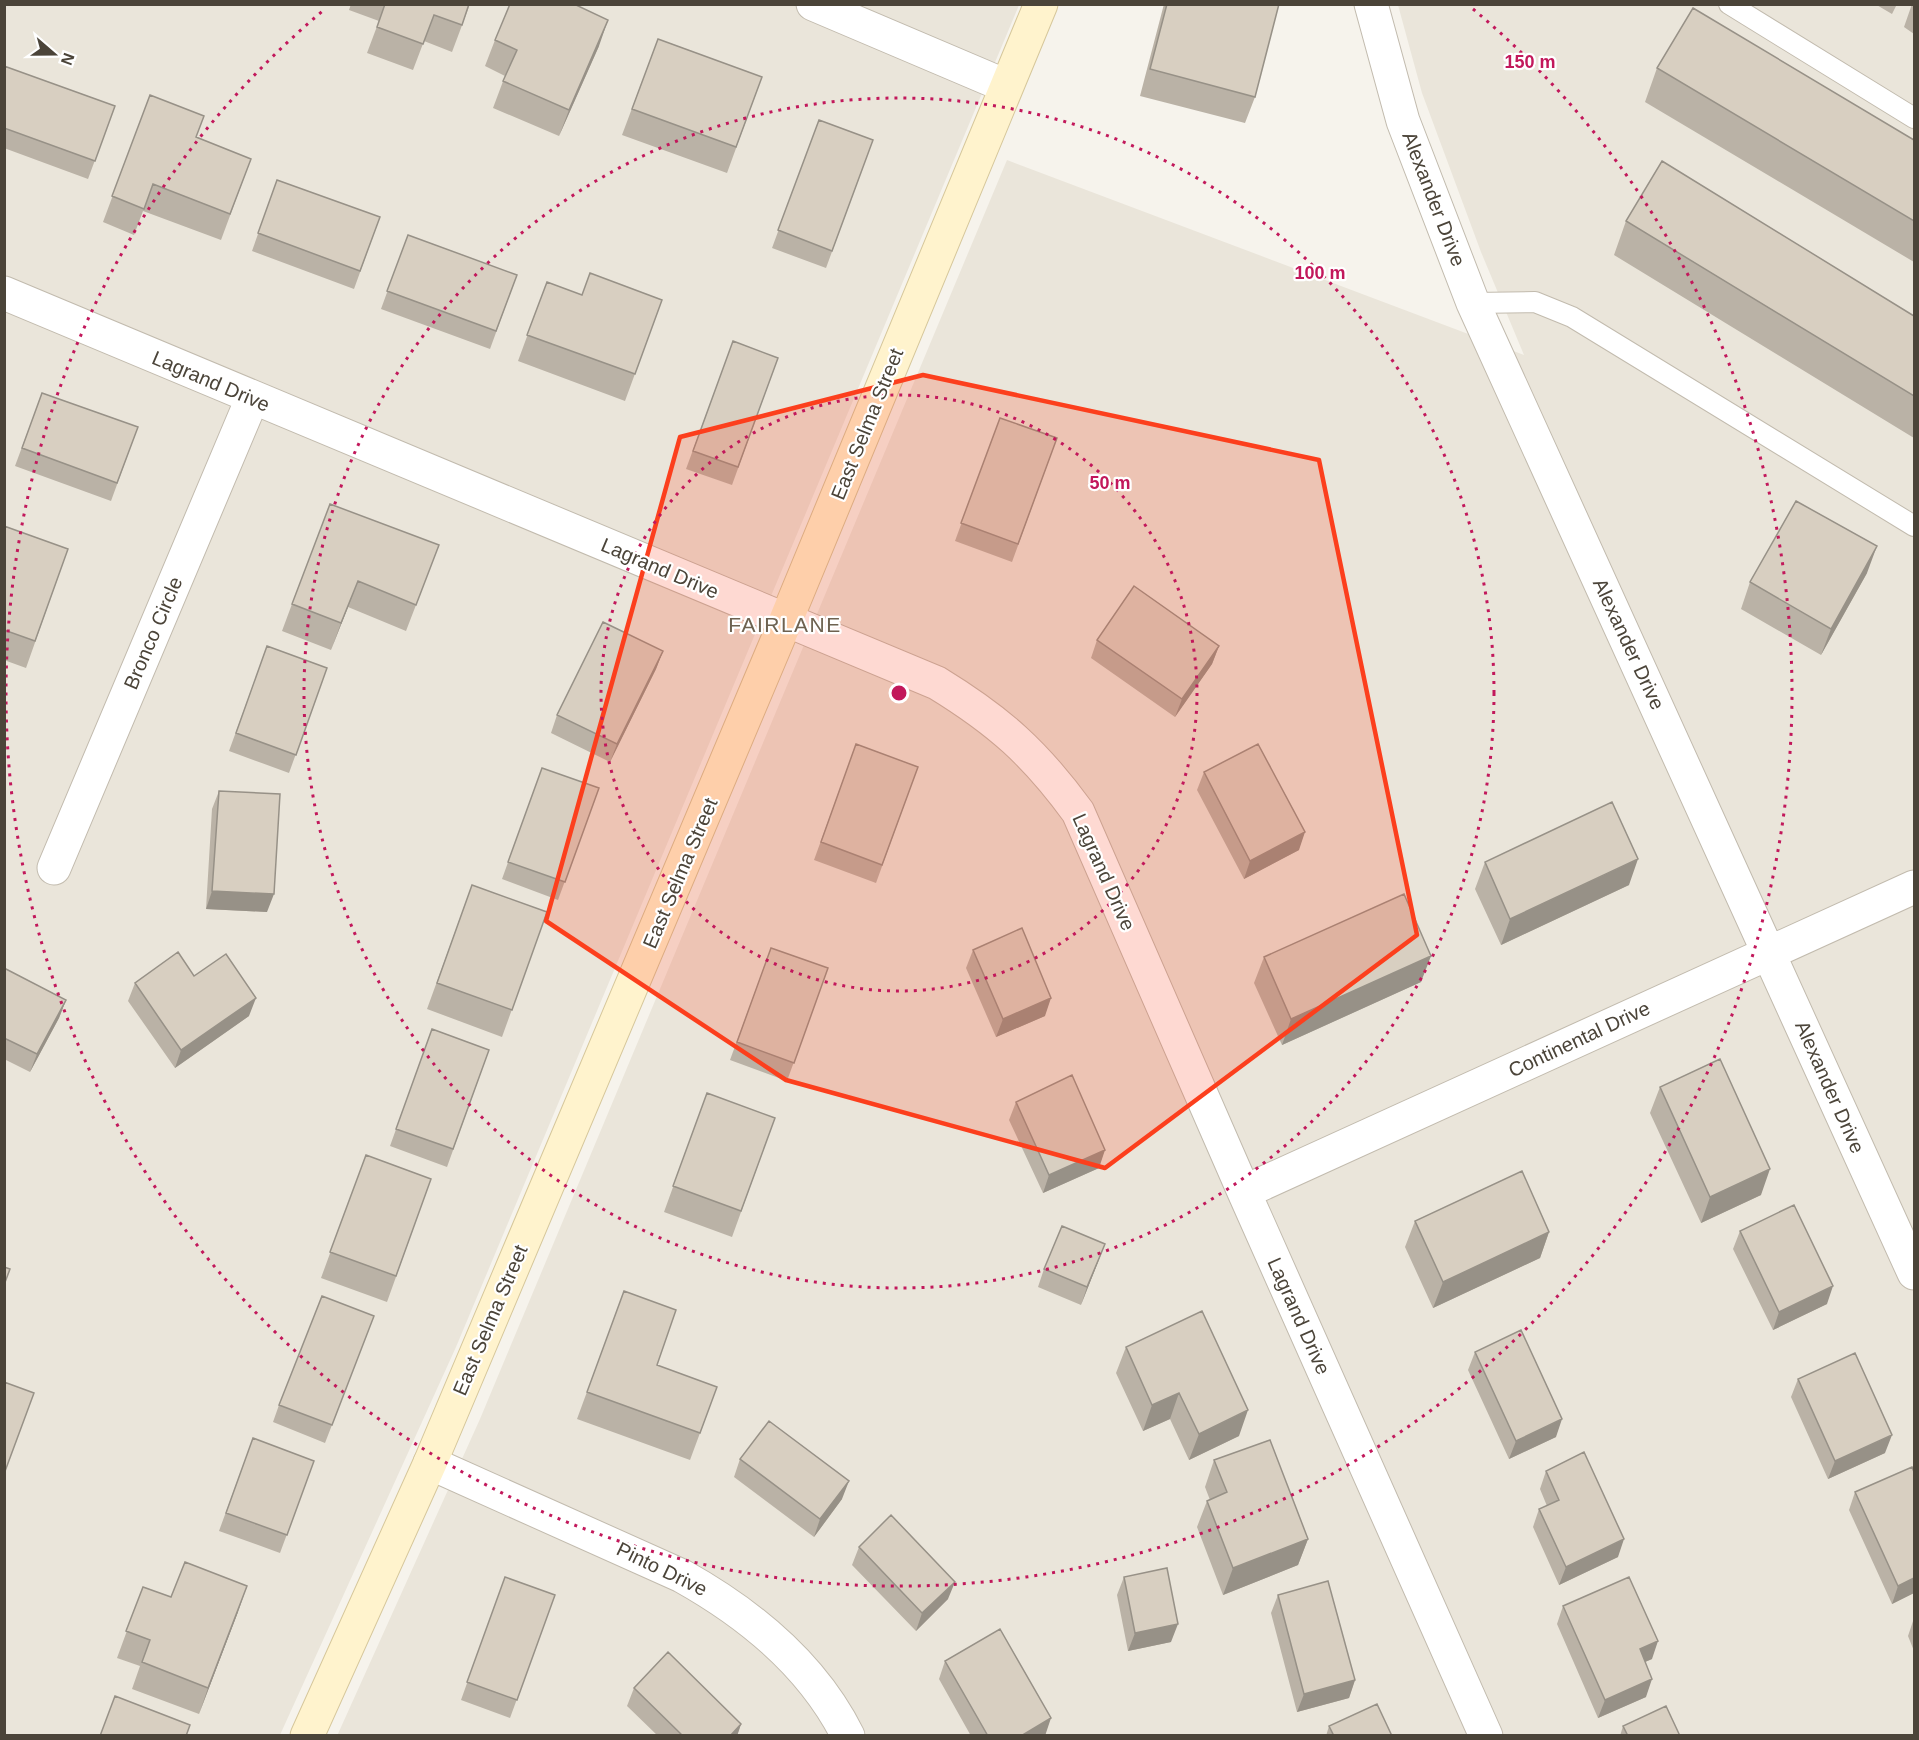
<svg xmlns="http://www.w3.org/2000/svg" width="1919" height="1740" font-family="Helvetica,sans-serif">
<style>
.residential{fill:#eae5da}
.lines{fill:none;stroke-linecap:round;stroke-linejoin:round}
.lane-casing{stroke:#c2bbae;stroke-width:22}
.street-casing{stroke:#c2bbae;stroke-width:35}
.secondary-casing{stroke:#d6c79b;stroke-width:35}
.lane{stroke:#fff;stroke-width:20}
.street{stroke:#fff;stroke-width:33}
.secondary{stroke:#fff3cd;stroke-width:33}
.wall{fill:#bab2a6}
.shaded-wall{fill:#979187}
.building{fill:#d8cfc1;stroke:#979187;stroke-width:1.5}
.marked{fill:#fc3f1d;fill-opacity:0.2;stroke:#fc3f1d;stroke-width:4.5;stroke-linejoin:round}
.ring{fill:none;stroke:#c2185b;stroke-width:3;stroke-dasharray:3 6}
.labels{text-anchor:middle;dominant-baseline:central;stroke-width:4.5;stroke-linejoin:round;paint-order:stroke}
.street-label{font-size:20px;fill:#4b4439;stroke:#fff}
.neighbourhood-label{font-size:21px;letter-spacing:1.5px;fill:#6e6250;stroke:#fff}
.centre{fill:#c2185b;stroke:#fff;stroke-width:3}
.ring-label{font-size:18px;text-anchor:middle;font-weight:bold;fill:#c2185b;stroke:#fff;stroke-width:4.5;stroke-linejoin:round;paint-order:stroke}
</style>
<rect width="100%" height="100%" fill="#f6f3ec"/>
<path class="residential" d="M5 5H1019L456 1347 280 1735 5 1736Z
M1398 5H1914V1735L337 1736 480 1419 1007 160 1524 355 1481 252 1422 93Z"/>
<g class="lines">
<g class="lane-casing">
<path id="lane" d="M1729 4 1914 118
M1473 303 1535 302 1572 317 1914 526"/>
</g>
<g class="street-casing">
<path id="street" d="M813 4 1006 86
M1371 4 1403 121 1473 303 1914 1273
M4 293 937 683C999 721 1035 753 1078 812L1244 1192 1486 1736
M54 868 252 399
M1244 1192 1914 887
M430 1463 682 1576C750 1614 812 1664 848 1736"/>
</g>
<g class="secondary-casing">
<path id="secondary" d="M307 1736 430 1463 786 620 1041 4"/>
</g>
<use href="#lane" class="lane"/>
<use href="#street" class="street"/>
<use href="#secondary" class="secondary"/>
</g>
<path class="wall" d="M351 4H470L452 52 424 41 413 70 367 53 379 21 349 10Z
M1164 4H1279L1255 97 1245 123 1140 96Z
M1875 4H1897L1892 14Z
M1912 4H1914V34L1904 27Z
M658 39 762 77 727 173 622 135Z
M495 40 599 46 559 136 493 108 505 76 485 66Z
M4 66 115 106 88 179 4 148Z
M1657 68 1914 140V262L1645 102Z
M150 95 196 137 251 159 221 240 143 211 134 235 103 222Z
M819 120 873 140 826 268 772 248Z
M277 180 380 217 354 289 252 251Z
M1626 221 1914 316V438L1614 255Z
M408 235 517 275 490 349 381 309Z
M547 282 582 295 662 300 625 401 518 361Z
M733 341 778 358 732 485 686 469Z
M42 393 138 427 111 501 15 466Z
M1000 418 1057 438 1012 562 955 541Z
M4 526 68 549 26 668 4 660Z
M439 545 406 631 348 607 331 650 282 631 292 604Z
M1867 573 1821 655 1741 609 1750 582Z
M1097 640 1219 646 1212 664 1175 717 1091 658Z
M267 646 327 668 289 773 229 751Z
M663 651 656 669 610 762 551 733 557 715Z
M856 744 918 767 876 883 814 860Z
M542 768 599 788 558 900 502 879Z
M1204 772 1299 850 1244 879 1197 790Z
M219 791 267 912 206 909 212 809Z
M1485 862 1629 885 1501 945 1475 889Z
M472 885 547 912 502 1037 427 1009Z
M771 948 828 968 787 1081 730 1060Z
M973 950 1045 1016 996 1037 966 968Z
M1264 957 1421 982 1282 1045 1254 983Z
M4 968 66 1000 59 1018 30 1072 4 1059Z
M194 976 249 1016 175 1068 128 1001 135 983Z
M432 1029 489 1050 447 1167 390 1146Z
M1660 1087 1761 1195 1701 1223 1650 1113Z
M707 1093 775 1118 732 1237 664 1212Z
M1016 1102 1099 1168 1043 1193 1009 1120Z
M366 1155 431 1179 387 1302 321 1278Z
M1415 1221 1549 1232 1540 1258 1433 1308 1405 1247Z
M1740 1231 1827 1304 1773 1330 1733 1249Z
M1105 1244 1081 1305 1038 1287 1044 1269Z
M624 1291 657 1365 717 1387 690 1460 577 1419Z
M374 1316 325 1443 273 1422 279 1405Z
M1126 1347 1239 1436 1189 1460 1170 1419 1143 1431 1116 1373Z
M1475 1352 1556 1437 1509 1459 1468 1370Z
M1798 1379 1885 1453 1828 1479 1791 1397Z
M253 1438 314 1461 280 1553 219 1531Z
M740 1459 842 1499 814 1537 734 1477Z
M1214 1460 1308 1539 1298 1565 1223 1595 1197 1527 1207 1501 1210 1500 1205 1487Z
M1546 1471 1618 1557 1559 1585 1533 1527 1539 1509 1547 1506 1540 1489Z
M1914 1472V1593L1892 1604 1849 1510 1855 1492Z
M859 1547 948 1599 916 1631 852 1565Z
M505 1577 555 1595 510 1718 461 1700Z
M1124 1577 1171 1642 1128 1651 1117 1595Z
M143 1587 171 1597 238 1612 199 1714 132 1689 140 1666 117 1658Z
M1278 1595 1355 1680 1349 1698 1297 1712 1271 1613Z
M1563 1606 1652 1659 1645 1662 1646 1697 1598 1718 1557 1624Z
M1914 1618V1651L1908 1636Z
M945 1661 1045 1736H971L939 1679Z
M634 1688 741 1724 737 1736H658L627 1706Z
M1329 1726 1392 1736H1326Z
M1623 1726 1680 1736H1620Z"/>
<path class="shaded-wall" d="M608 20 599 46 559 136 569 110Z
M1877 546 1867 573 1821 655 1831 629Z
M358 581 348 607 331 650 341 623Z
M1219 646 1212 664 1175 717 1182 699Z
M663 651 656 669 610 762 617 744Z
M1305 832 1299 850 1244 879 1250 861Z
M1638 859 1629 885 1501 945 1510 919Z
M212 891 274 894 267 912 206 909Z
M1431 956 1421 982 1282 1045 1291 1019Z
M256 998 249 1016 175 1068 181 1050Z
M1051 998 1045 1016 996 1037 1003 1019Z
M66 1000 59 1018 30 1072 37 1054Z
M1105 1150 1099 1168 1043 1193 1049 1175Z
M1770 1169 1761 1195 1701 1223 1710 1197Z
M1549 1232 1540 1258 1433 1308 1443 1282Z
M1105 1244 1098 1262 1081 1305 1087 1287Z
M1833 1286 1827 1304 1773 1330 1779 1312Z
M1179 1393 1170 1419 1143 1431 1152 1405Z
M1248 1410 1239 1436 1189 1460 1199 1434Z
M1562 1419 1556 1437 1509 1459 1516 1441Z
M1892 1435 1885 1453 1828 1479 1835 1461Z
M849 1481 842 1499 814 1537 820 1519Z
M1308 1539 1298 1565 1223 1595 1233 1568Z
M1624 1539 1618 1557 1559 1585 1566 1567Z
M1914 1578V1593L1892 1604 1898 1586Z
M955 1582 948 1599 916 1631 922 1613Z
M247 1586 238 1612 199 1714 208 1688Z
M1178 1624 1171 1642 1128 1651 1135 1633Z
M1658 1641 1652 1659 1633 1667 1640 1649Z
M1652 1679 1646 1697 1598 1718 1605 1700Z
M1355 1680 1349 1698 1297 1712 1304 1694Z
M1051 1718 1045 1736H1021Z
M741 1724 737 1736H730Z"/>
<path class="building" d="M385 4H469L462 25 434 15 423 44 377 27Z
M510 4H574L608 20 569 110 503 81 517 50 495 40Z
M1167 4H1279L1255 97 1150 69Z
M1693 8 1914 140V221L1657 68Z
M658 39 762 77 736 147 632 109Z
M4 66 115 106 95 161 4 128Z
M150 95 204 116 196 137 251 159 230 214 153 184 144 209 112 196Z
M819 120 873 140 832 251 778 230Z
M1662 161 1914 316V396L1626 221Z
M277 180 380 217 360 271 258 233Z
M408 235 517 275 496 331 387 291Z
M590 273 662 300 635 374 527 335 547 282 582 295Z
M733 341 778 358 738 467 693 451Z
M42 393 138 427 117 483 22 448Z
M1000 418 1057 438 1018 544 961 523Z
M1796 501 1877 546 1831 629 1750 582Z
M330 504 439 545 416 605 358 581 341 623 292 604Z
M4 526 68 549 35 641 4 630Z
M1134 586 1219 646 1182 699 1097 640Z
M603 622 663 651 617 744 557 715Z
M267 646 327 668 296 755 236 733Z
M856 744 918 767 882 865 821 842Z
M1258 744 1305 832 1250 861 1204 772Z
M542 768 599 788 565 882 508 862Z
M219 791 280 794 274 894 212 891Z
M1612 802 1638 859 1510 919 1485 862Z
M472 885 547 912 512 1010 437 983Z
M1404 894 1431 956 1291 1019 1264 957Z
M1022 928 1051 998 1003 1019 973 950Z
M771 948 828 968 794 1063 737 1042Z
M178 952 194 976 226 954 256 998 181 1050 135 983Z
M4 968 66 1000 37 1054 4 1038Z
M432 1029 489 1050 453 1149 396 1129Z
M1720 1059 1770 1169 1710 1197 1660 1087Z
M1072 1075 1105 1150 1049 1175 1016 1102Z
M707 1093 775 1118 741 1211 673 1186Z
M366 1155 431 1179 396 1276 330 1252Z
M1522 1171 1549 1232 1443 1282 1415 1221Z
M1794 1205 1833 1286 1779 1312 1740 1231Z
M1062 1226 1105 1244 1087 1287 1044 1269Z
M4 1267 10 1269 4 1285Z
M624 1291 676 1310 657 1365 717 1387 700 1433 587 1392Z
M322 1296 374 1316 332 1425 279 1405Z
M1202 1311 1248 1410 1199 1434 1179 1393 1152 1405 1126 1347Z
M1521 1330 1562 1419 1516 1441 1475 1352Z
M1855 1353 1892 1435 1835 1461 1798 1379Z
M4 1382 34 1393 4 1474Z
M769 1421 849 1481 820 1519 740 1459Z
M253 1438 314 1461 287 1535 226 1513Z
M1270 1440 1308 1539 1233 1568 1207 1501 1227 1492 1214 1460Z
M1584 1452 1624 1539 1566 1567 1539 1509 1559 1500 1546 1471Z
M1912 1467 1914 1472V1578L1898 1586 1855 1492Z
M891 1515 955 1582 922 1613 859 1547Z
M185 1562 247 1586 208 1688 142 1662 150 1640 126 1631 143 1587 171 1597Z
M1167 1568 1178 1624 1135 1633 1124 1577Z
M505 1577 555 1595 517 1700 467 1682Z
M1629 1577 1658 1641 1640 1649 1652 1679 1605 1700 1563 1606Z
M1328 1581 1355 1680 1304 1694 1278 1595Z
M1000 1629 1051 1718 1021 1736H988L945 1661Z
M668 1652 741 1724 730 1736H683L634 1688Z
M115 1696 190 1725 186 1736H100Z
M1377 1704 1392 1736H1334L1329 1726Z
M1666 1706 1680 1736H1628L1623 1726Z"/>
<path class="marked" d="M923 375 1319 460 1417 935 1105 1168 786 1080 546 921 680 437Z"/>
<g class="ring">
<circle cx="899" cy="693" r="298"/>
<circle cx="899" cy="693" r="595"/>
<path d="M1473 9A893 893 0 1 1 325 9"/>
</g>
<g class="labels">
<g class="street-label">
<text transform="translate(1434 199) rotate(69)">Alexander Drive</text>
<text transform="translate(211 381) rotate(23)">Lagrand Drive</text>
<text transform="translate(867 424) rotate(-68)">East Selma Street</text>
<text transform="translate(660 568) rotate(23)">Lagrand Drive</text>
<text transform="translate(153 633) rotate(-67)">Bronco Circle</text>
<text transform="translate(1629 644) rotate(65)">Alexander Drive</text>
<text transform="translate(1104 872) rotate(66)">Lagrand Drive</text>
<text transform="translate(680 873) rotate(-67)">East Selma Street</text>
<text transform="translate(1579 1039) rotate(-25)">Continental Drive</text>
<text transform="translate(1830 1087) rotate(66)">Alexander Drive</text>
<text transform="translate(1299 1316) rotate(66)">Lagrand Drive</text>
<text transform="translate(490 1320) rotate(-67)">East Selma Street</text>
<text transform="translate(662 1569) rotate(26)">Pinto Drive</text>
</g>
<g class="neighbourhood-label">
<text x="785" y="624">FAIRLANE</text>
</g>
</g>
<circle cx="899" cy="693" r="9" class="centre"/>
<g class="ring-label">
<text x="1530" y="68">150 m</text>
<text x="1320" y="279">100 m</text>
<text x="1110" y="489">50 m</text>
</g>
<rect width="1919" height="1740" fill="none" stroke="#4b4439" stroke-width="12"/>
<g transform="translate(54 54) rotate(110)" stroke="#ffffff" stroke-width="4.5" paint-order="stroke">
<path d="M0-4.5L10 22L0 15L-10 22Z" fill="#4b4439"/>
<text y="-9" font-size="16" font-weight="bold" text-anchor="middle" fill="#4b4439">N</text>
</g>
</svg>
